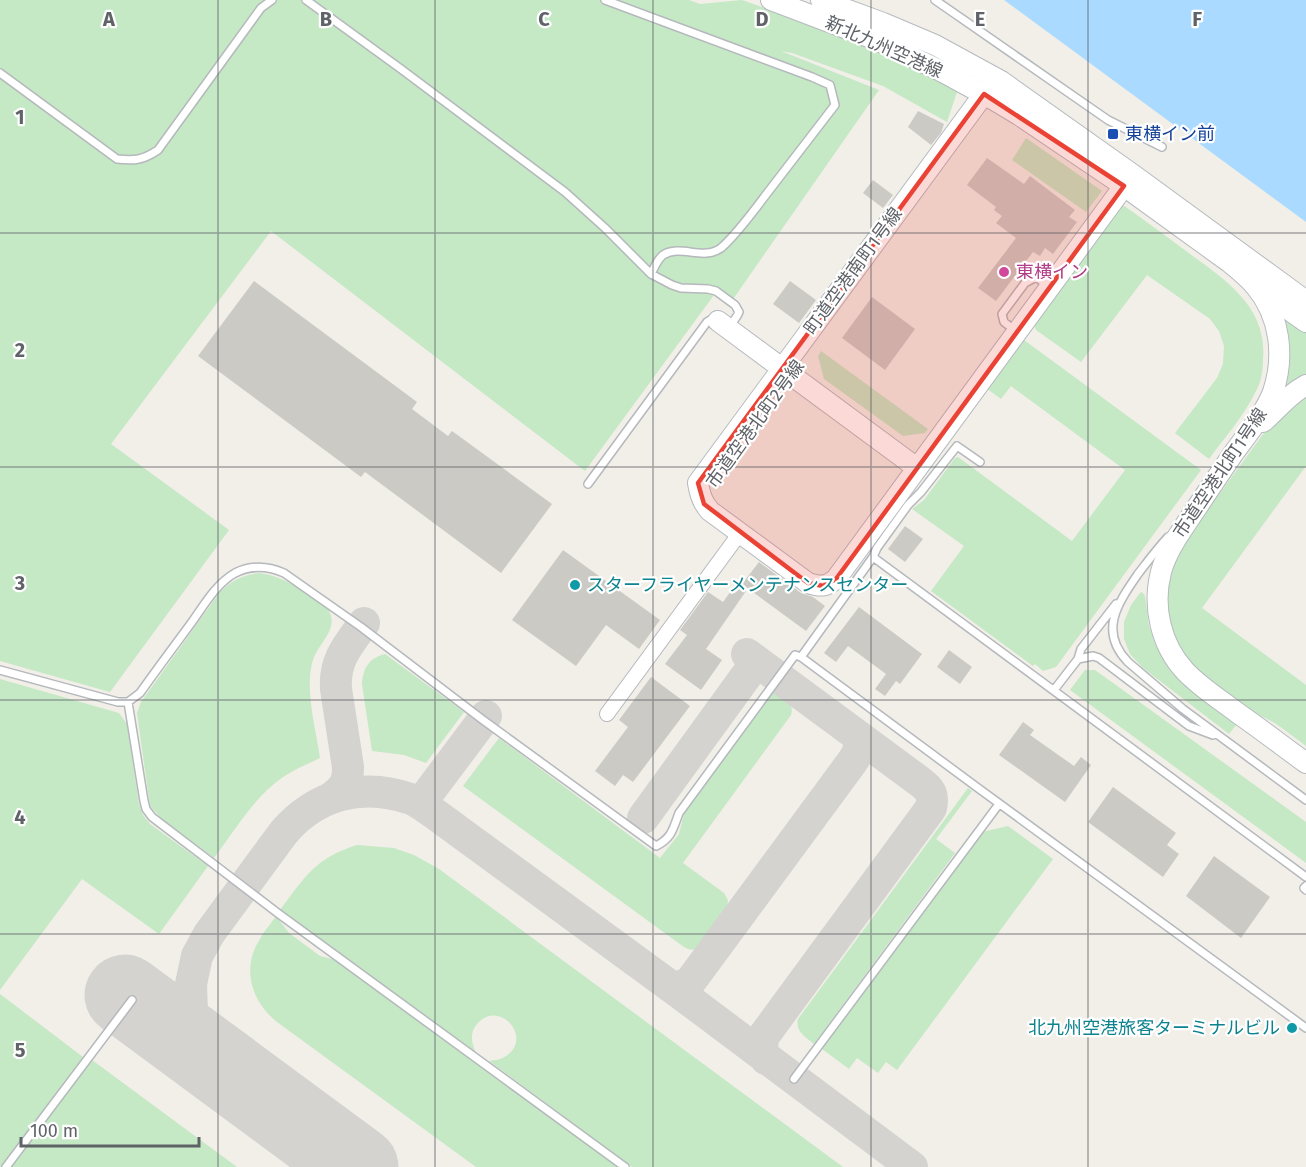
<svg xmlns="http://www.w3.org/2000/svg" width="1306" height="1167" font-family="'Fira Sans','Noto Sans JP',sans-serif">
<style>
.green{fill:#c5e8c5}
.water{fill:#aadaff}
.lines{fill:none;stroke-linecap:round;stroke-linejoin:round}
.taxiway{stroke:#d4d3d0;stroke-width:32}
.runway{stroke:#d4d3d0;stroke-width:81}
.building{fill:#cccac5}
.lane-casing{stroke:#b5b8bc;stroke-width:10}
.street-casing{stroke:#b5b8bc;stroke-width:16}
.secondary-casing{stroke:#b6babf;stroke-width:22}
.lane{stroke:#fff;stroke-width:7}
.street{stroke:#fff;stroke-width:14}
.secondary{stroke:#fff;stroke-width:20}
.marked{fill:#ea4335;fill-opacity:0.2;stroke:#ea4335;stroke-width:4.5;stroke-linejoin:round}
.grid{fill:none;stroke:#5f6368;stroke-width:1.5;stroke-opacity:0.55}
.transit-dot{fill:#1a4fb4;stroke:#fff;stroke-width:2}
.hotel-dot{fill:#d1479c;stroke:#fff;stroke-width:2}
.culture-dot{fill:#0f9aa8;stroke:#fff;stroke-width:2}
.labels{text-anchor:middle;dominant-baseline:central;stroke-width:4.5;stroke-linejoin:round;paint-order:stroke}
.street-label{font-size:18px;fill:#5f6368;stroke:#fff}
.transit-label{font-size:18px;fill:#164399;stroke:#fff;text-anchor:start}
.hotel-label{font-size:18px;fill:#b23c85;stroke:#fff;text-anchor:start}
.culture-label{font-size:18px;fill:#0d838f;stroke:#fff;text-anchor:start}
.grid-label{font-size:20px;text-anchor:middle;font-weight:bold;fill:#5f6368;stroke:#fff;stroke-width:4.5;stroke-linejoin:round;paint-order:stroke}
</style>
<rect width="100%" height="100%" fill="#f1efe8"/>
<path class="green" d="M0 0H689L700 4 742 0 840 35 895 58 958 89 947 122 883 86 792 53 781 51 879 90 729 305 714 295 585 471 271 231 111 444 229 530 110 692 0 661Z
M1026 138 1102 191 1086 212 1012 160Z
M1123 205C1144 220 1165 235 1186 251 1224 279 1268 306 1263 360 1263 371 1261 382 1256 391 1244 416 1225 437 1209 459L1175 433 1217 378 1223 364 1224 346 1219 331 1210 319 1147 275 1081 362 1036 330 1034 325 1037 320Z
M1279 309 1306 329V379L1281 397Z
M1024 340 1201 470 1056 667 1043 671 1035 664 1033 666 931 591 964 546 912 509 924 500 955 458 958 457 1072 541 1125 470 1011 386 1001 399 986 388 1020 342Z
M821 351 928 429 925 433 903 436 824 379 818 356Z
M1306 389V466L1202 608 1306 685V746C1295 738 1284 729 1273 722 1264 717 1253 713 1244 707 1237 703 1230 696 1222 691 1186 665 1162 636 1167 588 1169 576 1173 564 1176 553L1272 422Z
M259 573C286 576 306 594 328 609 340 629 319 642 313 660 304 688 316 729 320 758 308 764 295 769 283 777 254 797 235 830 214 858L162 819 150 806 137 713 141 702 220 592C232 580 243 575 259 573Z
M1142 592 1145 596 1149 626 1155 644 1164 658 1237 724 1229 734 1143 668 1130 654 1124 639V622L1131 605 1140 593Z
M385 654 464 712 426 763 404 755 372 751 362 684C363 668 369 658 385 654Z
M1085 670H1095L1306 822V863L1070 690Z
M0 679 119 713 127 724 139 804 143 815 150 824 208 866 159 934 82 879 0 990Z
M774 690C783 697 795 702 791 715L683 863 724 893 728 900 727 909 699 947C693 951 689 950 684 947L463 786 499 738 660 858 679 834 684 814Z
M968 788 972 791 936 839 955 853 814 1044C806 1037 795 1032 798 1019Z
M1008 826 1053 859 897 1070 886 1062 878 1073 857 1058 849 1069 822 1049 982 832Z
M357 845 394 848 414 855 439 869 843 1167H632L489 1061C495 1060 501 1060 506 1056 534 1038 499 998 477 1024 470 1032 471 1041 475 1051H474L280 910C305 877 315 858 357 845Z
M276 916 289 933 320 956 336 960 620 1167H476L277 1022C251 1001 241 968 260 939 264 931 271 924 276 916Z
M0 994 83 1057 1 1167H0Z
M92 1060 237 1167H11Z"/>
<path class="water" d="M1004 0H1306V222Z"/>
<g class="lines">
<path class="taxiway" d="M747 654 919 781C930 789 934 794 931 808L763 1037 762 1049 766 1059
M331 798C344 788 348 784 348 767L336 689C334 660 348 645 364 623
M420 804 486 716
M643 818 749 672 753 669 764 667
M670 986 680 987 690 982 852 762C859 752 863 743 854 733
M223 1067 203 1043 192 1013 191 984 197 956 209 934 284 832C317 794 363 782 411 799 419 802 427 809 435 814L681 994 912 1167"/>
<path class="runway" d="M125 995 358 1167"/>
</g>
<path class="building" d="M918 111 944 124 941 133 931 145 908 127Z
M987 158 1024 184 1030 176 1075 210 1069 217 1077 222 1053 254 1045 248 1040 256 1033 252 996 301 978 288 1016 238 996 223 1002 216 994 210 996 207 967 185Z
M873 180 893 195 883 208 863 193Z
M254 281 417 402 412 409 448 436 452 431 552 504 501 573 365 472 361 477 198 356Z
M790 281 816 300 799 323 773 304Z
M872 297 915 329 885 370 842 338Z
M905 526 923 539 905 562 888 549Z
M563 550 660 620 639 649 606 625 576 666 512 620Z
M759 562 801 593 813 597 825 606 806 631 742 584Z
M736 584 746 591 706 649 722 660 701 690 665 664 687 635 680 630 708 592 723 602Z
M859 607 922 654 900 684 896 681 885 696 875 689 886 674 848 646 836 662 824 653Z
M949 650 972 667 960 684 937 667Z
M651 677 690 706 633 782 623 775 615 786 595 771 628 727 619 720Z
M1023 722 1034 730 1030 735 1074 766 1081 757 1091 765 1065 802 999 755Z
M1113 787 1176 833 1167 845 1179 854 1163 877 1088 822Z
M1214 856 1270 897 1241 938 1186 896Z"/>
<g class="lines">
<g class="lane-casing">
<path id="lane" d="M306 0 401 69 565 192 605 228 651 274 672 285 681 288 708 289 716 291 735 305 739 312 737 316 730 326
M605 0 812 77 830 85 835 105C812 135 789 165 765 196 753 212 736 235 721 248 703 261 681 244 663 255 657 260 654 268 651 274
M935 0 1108 120 1162 147
M0 73 117 159C135 161 143 160 158 150L261 8 272 0
M1016 331 1004 322 1002 314 1025 283 1036 277 1047 285
M588 484 707 322 712 319 716 320
M1168 537C1157 549 1148 561 1138 574 1118 603 1098 631 1128 662L1183 709 1306 800
M873 557 877 548 908 505 921 492 957 446 980 462
M1078 659 1093 656 1099 658 1189 726 1213 735
M0 670 118 702H128L140 693C157 669 175 645 192 622 204 605 217 583 235 573 251 565 268 566 284 573L361 627 483 720 656 846C672 838 673 829 679 813L795 655 801 657
M1054 690 1078 659 1081 649 1116 604
M128 702 144 801 146 809 152 817 279 914 625 1167
M1306 877 873 557 801 657 978 788 1306 1028
M1306 886 1304 888 1306 890
M794 1079 999 804
M6 1167 132 1000"/>
</g>
<g class="street-casing">
<path id="street" d="M607 714 740 533"/>
</g>
<g class="secondary-casing">
<path id="secondary" d="M771 0 879 41 941 71 994 100 1019 115 1124 186 1229 262C1239 270 1248 277 1256 287 1280 316 1285 356 1273 392 1265 413 1246 436 1233 454 1214 482 1195 510 1176 539 1170 549 1164 560 1161 572 1152 607 1161 645 1185 671 1201 688 1221 700 1239 714 1262 730 1284 747 1306 763
M821 0 883 23 935 45 1001 81 1132 174 1306 301
M1001 81 984 94 698 483C700 494 702 502 710 511L808 583C820 587 826 587 836 579L1124 186
M1262 291 1306 322
M718 321 917 468
M1263 422C1278 409 1289 394 1306 385"/>
</g>
<use href="#lane" class="lane"/>
<use href="#street" class="street"/>
<use href="#secondary" class="secondary"/>
</g>
<path class="marked" d="M984 94 1124 186 836 579 823 586 808 583 704 504 698 483Z"/>
<path class="grid" d="M218 0V1167M435 0V1167M653 0V1167M871 0V1167M1088 0V1167M0 233H1306M0 467H1306M0 700H1306M0 934H1306"/>
<rect class="transit-dot" x="1107" y="128" width="12" height="12" rx="3"/>
<circle class="hotel-dot" cx="1004" cy="272" r="6"/>
<g class="culture-dot">
<circle cx="575" cy="585" r="6"/>
<circle cx="1292" cy="1028" r="6"/>
</g>
<g class="labels">
<g class="street-label">
<text transform="translate(884 47) rotate(24)">新北九州空港線</text>
<text transform="translate(853 271) rotate(-54)">町道空港南町1号線</text>
<text transform="translate(755 424) rotate(-54)">市道空港北町2号線</text>
<text transform="translate(1220 473) rotate(-56)">市道空港北町1号線</text>
</g>
<g class="transit-label">
<text x="1125" y="134">東横イン前</text>
</g>
<g class="hotel-label">
<text x="1016" y="272">東横イン</text>
</g>
<g class="culture-label">
<text x="587" y="585">スターフライヤーメンテナンスセンター</text>
<text x="1280" y="1028" text-anchor="end">北九州空港旅客ターミナルビル</text>
</g>
</g>
<g class="grid-label">
<text x="109" y="26">A</text>
<text x="326" y="26">B</text>
<text x="544" y="26">C</text>
<text x="762" y="26">D</text>
<text x="980" y="26">E</text>
<text x="1197" y="26">F</text>
<text x="20" y="124">1</text>
<text x="20" y="357">2</text>
<text x="20" y="590">3</text>
<text x="20" y="824">4</text>
<text x="20" y="1057">5</text>
</g>
<path d="M21 1137v9h178v-9" fill="none" stroke="#5f6368" stroke-width="3"/>
<text x="30" y="1137" font-size="18" fill="#5f6368" stroke="#ffffff" stroke-width="4.5" paint-order="stroke">100 m</text>
</svg>
